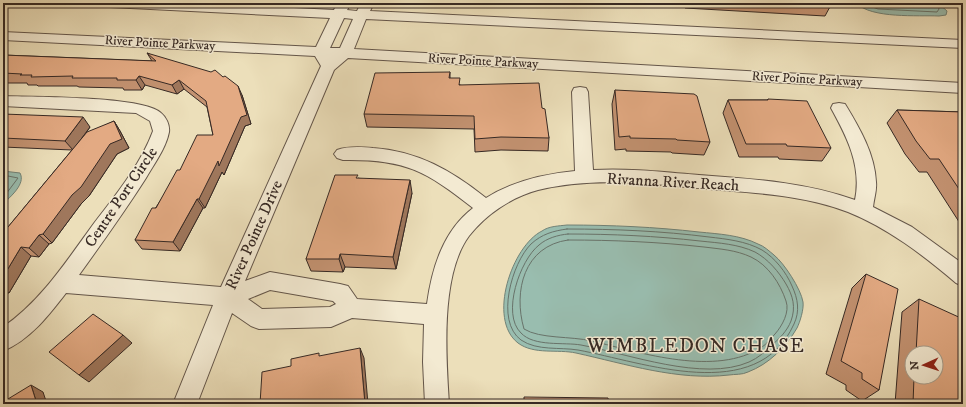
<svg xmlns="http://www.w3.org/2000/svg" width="966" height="407" font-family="'IM FELL DW Pica',serif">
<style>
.water{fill:#99bdaf;stroke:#718277}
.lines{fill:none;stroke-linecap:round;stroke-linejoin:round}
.shore{stroke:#68736a;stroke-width:1}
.minor-casing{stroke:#64564a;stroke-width:2}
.minor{fill:#f3ead2;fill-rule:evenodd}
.wall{fill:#c39271;stroke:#362924;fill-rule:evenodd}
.shaded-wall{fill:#9f775c;stroke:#362924}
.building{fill:#e3aa83;stroke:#362924}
.labels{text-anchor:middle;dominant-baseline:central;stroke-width:3;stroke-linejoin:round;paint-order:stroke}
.far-street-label{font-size:13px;fill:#362924;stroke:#f3ead2}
.street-label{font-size:16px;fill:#362924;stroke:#f3ead2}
.near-neighbourhood-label{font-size:20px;letter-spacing:1px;fill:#362924;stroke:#f3ead2}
</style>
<rect width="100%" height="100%" fill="#ecdfba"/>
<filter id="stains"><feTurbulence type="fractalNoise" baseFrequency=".005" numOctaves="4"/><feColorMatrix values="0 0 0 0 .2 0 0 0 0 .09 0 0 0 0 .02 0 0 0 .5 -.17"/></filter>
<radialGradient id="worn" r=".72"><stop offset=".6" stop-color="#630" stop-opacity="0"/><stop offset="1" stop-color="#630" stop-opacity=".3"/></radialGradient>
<path class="water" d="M856 3H938L947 11 946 15 939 16C918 15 872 19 856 3Z
M3 171 20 173C26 184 10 197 3 204Z
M567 225C611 225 655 227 699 232 719 234 740 235 758 244 764 246 769 251 774 255 784 263 801 289 803 302 804 309 800 322 797 328 786 347 769 364 748 372 742 375 735 374 729 375 678 381 626 364 576 353 558 349 534 355 518 343 487 319 512 246 542 231 549 226 559 226 567 225Z"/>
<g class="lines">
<path class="shore" d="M862 3 878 9 937 12 939 9 937 3
M874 3 929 6 932 3
M3 175 18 178 3 198
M567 229C614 229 662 231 709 237 726 239 746 241 762 250 775 258 786 272 792 286 798 299 800 311 794 324 757 406 643 362 578 350 560 347 537 351 521 340 495 321 512 263 531 244 542 234 553 231 567 229Z
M568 234C612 234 656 236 700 241 719 243 738 244 755 252 768 259 779 272 786 284 793 296 796 307 791 321 787 331 780 338 772 345 765 352 758 358 749 362 703 382 629 354 581 345 564 342 534 347 521 333 501 314 520 260 539 245 547 238 558 235 568 234Z
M568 240C613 240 659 242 704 247 720 249 736 250 751 257 768 265 780 283 786 301 790 312 782 326 775 334 771 338 767 344 762 347 716 377 642 353 592 341 571 336 540 339 524 329 513 291 524 246 568 240Z"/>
<g class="minor-casing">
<path id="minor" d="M103 3H192L334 10 337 3H351L347 10 357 11 361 3H371L373 5 370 11 963 40V48L366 19 354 49 963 83V93L348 58 334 70 245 281 270 272 340 284 348 286 357 299 427 304C432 268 443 231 473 208 425 170 404 159 343 160L337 158 334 154 337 150C348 146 362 147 373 148 418 151 452 171 486 198 513 181 544 174 575 171L572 92 574 88 580 87 586 88 588 92 593 170C628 168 664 172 699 175 752 179 805 182 855 200 862 166 847 137 831 108L833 104 839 103 845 104C859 127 875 154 876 182 877 190 874 198 873 207L912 227 963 264V286L956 283C923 255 888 228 848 212 803 195 756 193 709 189 653 184 594 176 538 190 512 197 486 214 469 236 440 275 446 357 449 404H425L423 362 424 324 352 318 331 327 259 329 251 326 232 313 197 404H173L213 305 66 293C49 315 30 340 3 351V327C40 302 66 262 92 226 114 197 140 166 153 131L150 121 136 113 3 106V96C32 97 144 96 161 113 166 117 170 125 169 132 166 148 154 164 146 178 125 211 102 243 79 275L221 287 321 66 315 56 3 40V32L316 47 330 18 110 7ZM344 18 353 19 340 48H330ZM270 290 333 301 336 304 330 307 262 309 248 299Z"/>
</g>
<use href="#minor" class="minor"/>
</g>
<path class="wall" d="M586 3H624V6Z
M684 3H832L825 16 685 8Z
M147 53 242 95 251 124 245 126 224 175 222 172 205 208H203L180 251 142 249 135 240 180 170 213 135 207 107 184 89 177 94 145 85 142 90H124L123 88 79 87 77 86H38L37 85H28L27 83H3V55L152 61Z
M450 72V78L460 85 542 108 549 138 548 151 501 150 475 152 474 129 367 127 364 114Z
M615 90 710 142 704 155 672 153 671 152 626 151V149L615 150 612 104Z
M768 99 831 148 822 161 779 159 778 157H739L723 113 728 100H767Z
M897 110 963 112V228L927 172H919L905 154 887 123Z
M3 114 90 127 84 136 114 121 120 131 129 148 117 154 89 196 81 204 52 243 49 244 39 257 31 256 9 293H4L3 295V233L72 150 3 147Z
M358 178 412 193 396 269 345 267 343 272 311 271 306 259Z
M866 274 879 390 862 401 846 390V385L826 374 852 288Z
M919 299 963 404H895L902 312ZM912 353H936V377H912Z"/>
<path class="shaded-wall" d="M139 76 145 85 142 90 136 80Z
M179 80 184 89 177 94 172 85Z
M238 86 242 95 251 124 245 126 224 175 222 172 205 208 199 199Z
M83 117 90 127 73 150 65 141Z
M114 121 120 131 129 148 117 154 89 196 81 204 52 243 43 234Z
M410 180 412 193 396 269 393 257Z
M197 199 203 208 180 251 173 242Z
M39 235 49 244 39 257 29 248Z
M21 247 31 256 9 293 3 289V277Z
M340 254 345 267 343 272 339 259Z
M123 335 132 343 89 382 79 375Z
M360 348 364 358 368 404H365Z
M31 385 43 392 47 404H37Z"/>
<path class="building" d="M147 53 211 72 215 70 223 77 225 76 238 86 247 115 241 117 219 166 218 161 199 199H197L173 242 135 240 152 208H156L177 170H180L197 135H213L206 101 179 80 172 85 139 76 136 80H117V78H72L73 76 31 77 32 75H20L22 74 3 73V55L156 61Z
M450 72 449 78H460L459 85 539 83 542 108 545 109 549 138 501 137 475 139 474 116 364 114 375 73Z
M615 90 694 94 697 96 710 142 677 140 676 139 630 138V136L619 137Z
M768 99 807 101 831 148 787 146 786 144H746L728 100H768Z
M897 110 963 112V195L939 159H930L916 141Z
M3 114 83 117 65 141 3 138Z
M114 121 122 139 110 144 81 187 72 195 43 234 39 235 29 248 21 247 3 277V233L87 132Z
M335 175H358L356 178 410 180 393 257 340 254 339 259H306Z
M866 274 898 289 879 390 862 379V373L841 361Z
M919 299 963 319V404H913L914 377H936V353H916Z
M93 314 123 335 79 375 49 352Z
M360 348 365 404H260L262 372 291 366V359L319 353V356Z
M31 385 37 404H3V402Z
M524 397 608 398 609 404H524Z"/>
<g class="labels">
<g class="far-street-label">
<text transform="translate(160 43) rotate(3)">River Pointe Parkway</text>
<text transform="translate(483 61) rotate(3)">River Pointe Parkway</text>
<text transform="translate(807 79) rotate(3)">River Pointe Parkway</text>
</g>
<g class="street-label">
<text transform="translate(673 182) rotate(3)">Rivanna River Reach</text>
<text transform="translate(121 197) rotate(-56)">Centre Port Circle</text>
<text transform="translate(254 235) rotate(-66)">River Pointe Drive</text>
</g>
<g class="near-neighbourhood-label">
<text x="696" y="346">WIMBLEDON CHASE</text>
</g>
</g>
<rect width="966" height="407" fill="none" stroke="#ecdfba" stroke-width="16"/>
<rect x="4" y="4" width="958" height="399" fill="none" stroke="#362924" stroke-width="2"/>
<rect x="8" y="8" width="950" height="391" fill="none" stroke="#362924"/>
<g transform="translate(924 365) rotate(267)"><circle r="19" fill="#f3ead2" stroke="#a79d8c"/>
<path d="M0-3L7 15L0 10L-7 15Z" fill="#8f2418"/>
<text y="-6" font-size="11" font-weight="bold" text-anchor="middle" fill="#362924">N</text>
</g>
<rect width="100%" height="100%" filter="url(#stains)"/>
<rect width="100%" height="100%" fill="url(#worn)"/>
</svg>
